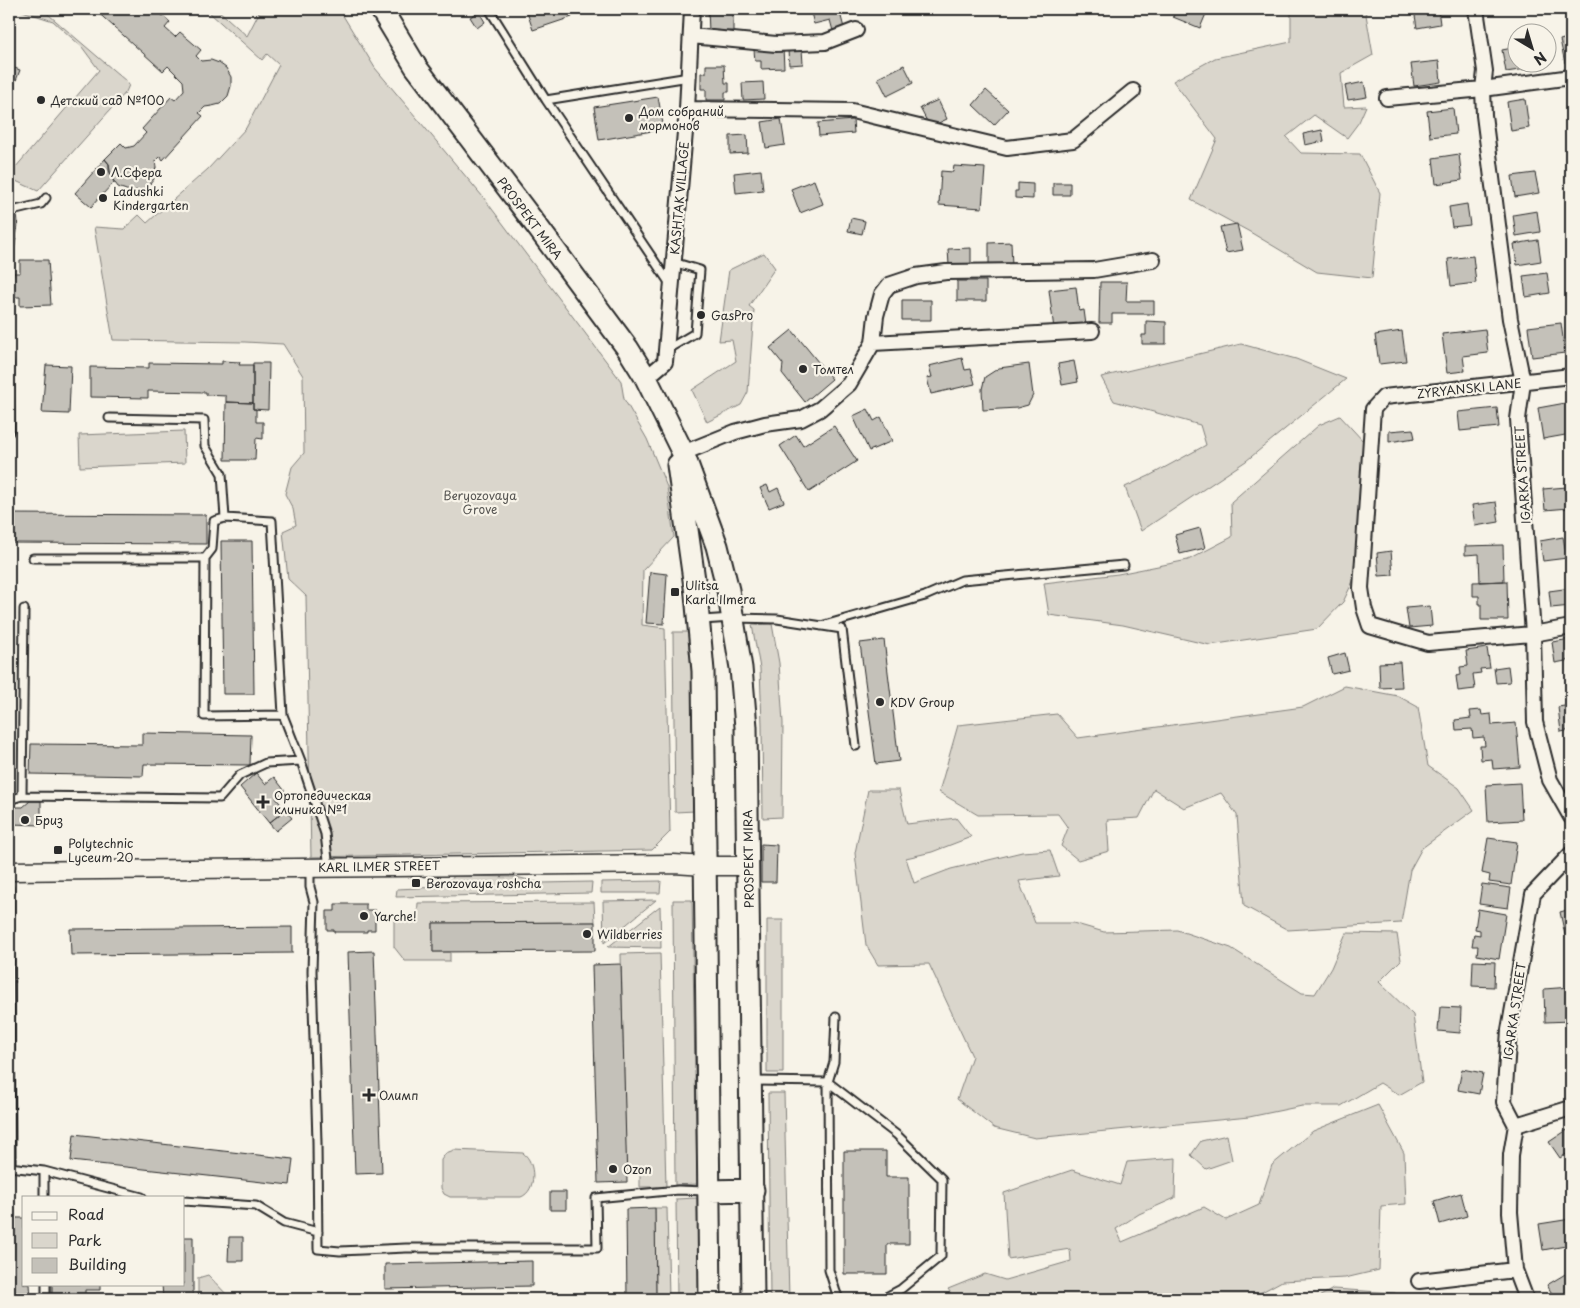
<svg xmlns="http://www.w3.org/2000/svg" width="1580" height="1308" font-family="'Playpen Sans',sans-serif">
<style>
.green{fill:#dad6cc;stroke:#82807c}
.building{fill:#c4c1b9;stroke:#2b2b2b}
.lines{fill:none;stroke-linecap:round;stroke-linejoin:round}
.service-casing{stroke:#2b2b2b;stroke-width:11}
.minor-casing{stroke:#2b2b2b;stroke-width:18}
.tertiary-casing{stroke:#2b2b2b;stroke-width:21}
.primary-casing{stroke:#2b2b2b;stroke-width:25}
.service{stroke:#f7f3e8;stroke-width:7}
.minor{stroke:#f7f3e8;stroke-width:14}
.tertiary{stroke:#f7f3e8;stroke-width:18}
.primary{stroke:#f7f3e8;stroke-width:21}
.poi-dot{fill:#2b2b2b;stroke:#f7f3e8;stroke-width:2}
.labels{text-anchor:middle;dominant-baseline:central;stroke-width:4.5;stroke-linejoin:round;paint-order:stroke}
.poi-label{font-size:12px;fill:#2b2b2b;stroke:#f7f3e8;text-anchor:start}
.street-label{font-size:12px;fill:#2b2b2b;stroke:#f7f3e8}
.park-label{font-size:12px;fill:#575653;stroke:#f7f3e8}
</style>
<rect width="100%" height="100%" fill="#f7f3e8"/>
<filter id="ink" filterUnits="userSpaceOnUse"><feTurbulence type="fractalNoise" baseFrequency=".02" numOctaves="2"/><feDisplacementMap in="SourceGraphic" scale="10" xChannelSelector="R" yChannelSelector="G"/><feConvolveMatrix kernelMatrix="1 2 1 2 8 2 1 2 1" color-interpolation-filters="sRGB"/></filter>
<g filter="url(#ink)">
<path class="green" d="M16 9H42L126 81 129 85 126 92 38 191 9 178V175L99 70 82 47 53 21Z
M209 9H217L247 36 261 9H339L375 68 483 197 621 381 624 399 647 439 667 487 674 537 643 570 642 625 665 628 670 832 652 850 311 857 306 596 288 579 283 531 296 525 293 509 285 494 292 467 304 453 303 376 283 344 245 342 113 340 94 227 124 229 139 215 147 223 208 169 246 128 279 65 267 54 262 60 211 14Z
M1291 9H1365L1373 55 1341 73 1344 107 1366 106 1359 122 1347 138 1314 115 1286 137 1301 153 1360 154 1380 193 1372 278 1317 272 1250 232 1191 200 1217 139 1173 81 1215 58 1291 42Z
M764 253 775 268 749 306 754 310 748 392 741 405 707 422 692 390 736 361 732 340 719 341 729 270Z
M1241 344 1296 359 1346 379 1246 461 1141 531 1125 487 1149 476 1206 445 1200 425 1114 401 1101 377Z
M1340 416 1364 442 1356 575 1343 602 1317 629 1210 645 1123 625 1049 615 1044 583 1118 574 1188 560 1232 537 1231 502 1319 425Z
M184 431 185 463 80 467 79 435Z
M772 624 779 663 783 723 782 817 763 818 762 724 760 668 752 625Z
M673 632H693L695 811 675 812Z
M1345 686 1398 696 1418 707 1428 766 1459 788 1474 810 1422 848 1410 870 1401 923 1288 930 1244 906 1237 815 1221 793 1184 808 1154 789 1139 818 1107 820 1109 851 1078 860 1061 846 1068 828 1058 814 978 815 939 792 958 725 1057 714 1078 738 1303 707Z
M868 790H899L907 824 956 818 971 837 932 852 906 858 914 883 951 869 1022 852 1050 850 1059 876 1019 881 1035 923H1073L1104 932 1177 930 1231 948 1302 993 1315 994 1331 968 1346 933 1397 934 1401 960 1379 982 1413 1015 1422 1082 1399 1095 1380 1083 1341 1106H1302L1249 1117 1035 1138 994 1128 957 1099 972 1056 929 964 878 965 866 945 855 853Z
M455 876 516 877 541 883 592 882 591 893 396 897 397 889 439 887Z
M661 881 660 893H601V882Z
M656 900 604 943 603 901Z
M673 900H692L697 1184 675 1185Z
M594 902 595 922 433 923V952H450V961H405L394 947V920L417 918 418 903Z
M660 906 661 948 608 947Z
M767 920H783V1073H767Z
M660 953 666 1187H640V1167H626L621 954Z
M768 1093H784L789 1299H770Z
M1378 1105 1404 1153 1406 1204 1381 1206 1379 1270 1345 1278 1282 1281 1249 1299H955L948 1289 985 1274 1005 1280 1071 1261 1070 1249 1008 1259 1004 1193 1072 1170 1120 1185 1127 1162 1176 1158 1175 1198 1139 1214 1116 1229 1122 1242 1204 1207 1226 1220 1259 1205 1272 1165 1313 1131Z
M1227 1135 1232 1160 1206 1169 1191 1155 1201 1141Z
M454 1150 523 1153C536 1162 537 1191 521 1197H450L444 1194 441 1188V1160L446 1153Z
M697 1198 699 1299H677L676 1199Z
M655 1208H667L669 1299H656Z
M208 1275 231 1299H198V1278Z
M1333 1289 1395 1293 1402 1299H1315Z"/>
<path class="building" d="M94 9H155L170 22 165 28 175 37 180 32 201 50 196 56 201 61 211 60 219 63 226 68 231 77V86L228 96 220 104 212 106 205 107 199 113 203 116 163 160 160 156 155 161 156 167 154 179 150 184 141 190 129 191 118 187 111 177 109 164 105 159 121 143 126 148 134 146 146 133 142 129 171 97 175 100 184 90 183 81 168 66 163 71Z
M526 9H569L572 17 533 30Z
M708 9H733V31L709 32Z
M810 9H830L831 10 839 9 844 28 833 31 830 20 814 24Z
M1177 9H1208L1200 28 1173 17Z
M1414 9H1438L1440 24 1417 28Z
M479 12 485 22 477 28 470 17Z
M1571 37V62L1565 63 1560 40Z
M1518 47V62H1525L1526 69 1506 72 1502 50Z
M783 48 784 68 761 69V61H755L754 50Z
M802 49 803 64 789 65 788 50Z
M1439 61 1441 82 1414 86 1411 64Z
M706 65H724L725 83H729V92H725V100H706V89H701V73H706Z
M904 65 913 83 887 96 878 78Z
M9 66 20 70 9 99Z
M763 82 764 99 743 100 742 83Z
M1364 82 1367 97 1348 100 1345 86Z
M986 90 1008 110 994 125 973 105Z
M658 97 664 129 599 140 594 107Z
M1525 99 1529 128 1511 131 1507 102Z
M938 100 947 119 930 127 920 108Z
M1453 108 1456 134 1430 137 1427 111Z
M781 119 785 145 766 148 762 122Z
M853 120 854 133 819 136 818 123Z
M1322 130 1324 141 1305 145 1303 134Z
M747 135 748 153 730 154V136Z
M1459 154 1462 180 1436 184 1433 158Z
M105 159 109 164V170L114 182 91 207 75 193Z
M954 166 985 168 982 208 939 205 941 171 953 172Z
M761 170 763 190 736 193 734 173Z
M1535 173 1539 193 1515 197 1512 176Z
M814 180 823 204 800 213 791 189Z
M1018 183 1033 184V199L1015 198V191H1018Z
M1053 183H1070V195H1053Z
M1467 204 1470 225 1452 227 1449 207Z
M1537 211 1540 232 1516 236 1513 215Z
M851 218 865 221 862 234 848 231Z
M1237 224 1243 250 1226 253 1220 227Z
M1538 240 1541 261 1517 265 1514 244Z
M1011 242 1012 267H989V243Z
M971 248V265H949L948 249Z
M1473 256 1476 283 1451 286 1448 259Z
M20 260H48L51 305 20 306V297H9V273H20Z
M1547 273 1550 293 1526 297 1523 276Z
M957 281H986V301H957Z
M1100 282H1127L1126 301H1154V314H1112V323H1099Z
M1076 287 1079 311 1084 310 1086 325 1054 329 1049 290Z
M902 300H931V320H902Z
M1146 321 1166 322V344H1142V335H1146Z
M1561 323 1565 353 1532 357 1528 327Z
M1485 329 1488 353 1463 356 1465 371 1447 373 1442 334Z
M792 330 832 379 805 402 782 373 783 364 770 348Z
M1402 331 1406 361 1379 364 1375 335Z
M962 358 965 370 971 369 975 384 931 394 927 378 932 377 929 366Z
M222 361 240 362 239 365H253V403L226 402V396L206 395V392L148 391V398L90 397V367L149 368V363L222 364Z
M1074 361 1078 382 1062 385 1058 364Z
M253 363H269L268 410 253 409Z
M1029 364 1033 395 1028 405 1017 408 983 410 982 389 985 377 999 368Z
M46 365 71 366 69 414 42 413Z
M226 402 253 403V409H256V422H263V439L256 438 255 460H225Z
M1571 402V434L1543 439 1538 408Z
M1497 408 1499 427 1460 431 1458 412Z
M868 409 874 421 881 417 892 441 869 451 853 416Z
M834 426 857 461 809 492 780 446 796 435 803 446Z
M1413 429 1415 438 1389 442V431Z
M767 485 770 492 778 488 784 502 769 508 760 488Z
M1567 487 1569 508 1545 510 1543 489Z
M1496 502 1499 522 1475 526 1472 505Z
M9 514 206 515V544L9 543Z
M1200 528 1205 548 1180 554 1175 535Z
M1563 537 1567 558 1543 561 1540 541Z
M221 541H252L254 694H223Z
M1503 545 1504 581 1480 582 1479 554 1465 555V546Z
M1391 551 1393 575 1379 576 1377 553Z
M650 572 667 574 664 624 646 623Z
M1507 581 1508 620H1481V604H1479V596H1473V582Z
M1571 588V606L1551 608 1549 591Z
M1430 606 1432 626 1409 628 1406 608Z
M1571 639V660L1555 663 1552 642Z
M884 640 899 761 876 764 860 643Z
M1487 648 1490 668 1480 669 1481 673 1473 674 1475 689 1458 691 1456 676 1461 675 1460 667 1468 666 1466 651Z
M1345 653 1349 670 1332 674 1328 658Z
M1400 662 1402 687 1380 688 1379 663Z
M1508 666 1510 682 1496 683 1494 668Z
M1571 705V730L1561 732 1558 707Z
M1481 710 1482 715 1491 714 1492 725 1516 723 1520 767 1493 769 1492 759 1481 760 1480 746H1485L1484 737 1473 738 1472 729 1456 730 1455 720 1471 718 1470 711Z
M142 733 251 735 250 765 144 764 143 776 30 774 31 744 142 745Z
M256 773 265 784 274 777 285 791 276 798 285 810 269 823 240 787Z
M1520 783 1522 820 1488 822 1486 785Z
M30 801H41V825L11 824 12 807H23Z
M285 810 292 818 276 831 269 823Z
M1488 838 1517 842 1511 885 1489 882 1490 875 1482 873Z
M761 844 777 845 776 882H761Z
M1482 884 1511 888 1508 908 1479 904Z
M335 904H366V910H375V930H367V932H334V930H327V911H335Z
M1478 909 1506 914 1499 959 1477 955 1478 946H1472L1474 934 1480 935V930L1475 929Z
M1571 909V934L1565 935 1560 912Z
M595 922V951L433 952V923Z
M292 927V953L71 955 70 929Z
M374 951 382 1173 355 1174 348 952Z
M1473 961 1495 962 1494 987 1472 986Z
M621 964 627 1182 598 1183 592 965Z
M1571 987V1021L1545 1022 1544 989Z
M1440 1007 1461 1008 1460 1033 1438 1031Z
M1462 1069 1483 1073 1479 1094 1458 1090Z
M1567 1130 1571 1135V1151L1560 1158 1549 1142Z
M74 1134 293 1159 290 1185 71 1161Z
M844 1151H886V1177H909V1244H887V1274H844Z
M550 1192H566V1210H550Z
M1461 1193 1467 1216 1440 1224 1434 1201Z
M655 1208 656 1299H627L626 1209Z
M9 1218H24V1284H30L31 1299H9Z
M1571 1219V1245L1543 1250 1539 1224Z
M184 1237H193V1299H163L162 1284H184Z
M229 1237H243V1261H228Z
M532 1261V1286L385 1289V1264Z
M1567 1273 1571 1280V1299H1555L1547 1285Z
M52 1284H100V1290H85V1297L52 1298Z"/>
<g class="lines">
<g class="service-casing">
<path id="service" d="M489 9 546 100 670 284
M546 100 689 77
M9 251 13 224 12 211 41 204 46 198
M9 265V273
M666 350 695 333 700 270 673 262
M9 363 10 429 9 432
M109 418 204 420 205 446 222 474 225 518 214 521 212 549 205 558
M225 518 272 521 283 715 301 761 325 834 329 868
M33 558H205L204 716 283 715
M702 620 732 618 777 619 842 629 856 746
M821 626 925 596 962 580 1124 565
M22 796 24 609
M9 800 22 796 220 798 240 775 266 763 301 761
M310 867V887L314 902 312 971 317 1142 318 1249 340 1251 406 1248H597L596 1198 678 1190 705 1191
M9 888 11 1167
M836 1017 834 1062 828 1082 829 1270 836 1292 839 1299
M753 1081 828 1082 897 1135 942 1179 941 1256 901 1289 882 1299
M9 1167 44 1171 142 1197
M44 1171V1197
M184 1201 256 1206 284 1223 318 1232
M46 1284V1299"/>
</g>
<g class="minor-casing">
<path id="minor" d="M1476 9 1485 71 1483 89 1484 115 1510 319 1523 382 1518 419 1533 634 1535 722 1550 780 1571 817
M691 36 776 44 825 42 856 30
M1387 98 1483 89 1571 77
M687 109 852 111 1007 148 1073 140 1133 91
M873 343 1092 331
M1571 376 1384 397 1373 409 1361 588 1364 608 1370 626 1428 643 1533 634 1571 627
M646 378 665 362 687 109 692 9
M683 453 735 432 765 424 801 419 820 409 849 384 873 343 876 316 882 294 889 285 916 276 946 272 1094 270 1153 260
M1516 1125 1571 1108
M1419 1281 1515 1270
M1526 1299 1515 1270 1510 1212 1511 1155 1516 1125 1504 1102 1509 1030 1533 894 1571 854"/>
</g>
<g class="tertiary-casing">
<path id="tertiary" d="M9 871 674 864 705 866H748"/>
</g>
<g class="primary-casing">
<path id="primary" d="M381 9 416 67 536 225 628 349 646 378 683 453 717 546 728 590 741 668 746 727 753 1299
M678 465 696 594 703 671 710 1299
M708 1191 753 1190"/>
</g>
<use href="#service" class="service"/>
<use href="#minor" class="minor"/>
<use href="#tertiary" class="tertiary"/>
<use href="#primary" class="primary"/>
</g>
</g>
<g class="poi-dot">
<circle cx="41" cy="100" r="5"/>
<circle cx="629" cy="118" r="5"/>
<circle cx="101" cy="172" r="5"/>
<circle cx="103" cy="198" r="5"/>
<circle cx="701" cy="315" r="5"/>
<circle cx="803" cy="369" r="5"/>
<rect x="670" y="587" width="10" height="10" rx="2.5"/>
<circle cx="880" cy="702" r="5"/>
<path d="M260.5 794.5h5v5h5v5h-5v5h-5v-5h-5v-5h5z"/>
<circle cx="25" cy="820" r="5"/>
<rect x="53" y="845" width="10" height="10" rx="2.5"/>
<rect x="411" y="878" width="10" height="10" rx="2.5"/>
<circle cx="364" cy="916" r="5"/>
<circle cx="587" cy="934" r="5"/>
<path d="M366.5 1087.5h5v5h5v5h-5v5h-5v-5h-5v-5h5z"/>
<circle cx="613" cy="1169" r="5"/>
</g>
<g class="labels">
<g class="poi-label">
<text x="51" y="100">Детский сад №100</text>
<text x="639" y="111">Дом собраний<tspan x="639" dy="14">мормонов</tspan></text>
<text x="111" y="172">Л.Сфера</text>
<text x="113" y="191">Ladushki<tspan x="113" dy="14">Kindergarten</tspan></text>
<text x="711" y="315">GasPro</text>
<text x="813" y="369">Томтел</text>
<text x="685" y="585">Ulitsa<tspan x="685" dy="14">Karla Ilmera</tspan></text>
<text x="890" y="702">KDV Group</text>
<text x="274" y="795">Ортопедическая<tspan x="274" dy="14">клиника №1</tspan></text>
<text x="35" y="820">Бриз</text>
<text x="68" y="843">Polytechnic<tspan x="68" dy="14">Lyceum 20</tspan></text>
<text x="426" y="883">Berozovaya roshcha</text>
<text x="374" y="916">Yarche!</text>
<text x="597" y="934">Wildberries</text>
<text x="379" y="1095">Олимп</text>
<text x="623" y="1169">Ozon</text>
</g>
<g class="street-label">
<text transform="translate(679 198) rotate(-85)">KASHTAK VILLAGE</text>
<text transform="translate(530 218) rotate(53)">PROSPEKT MIRA</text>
<text transform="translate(1469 388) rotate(-6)">ZYRYANSKI LANE</text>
<text transform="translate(1522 475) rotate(-94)">IGARKA STREET</text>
<text transform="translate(748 859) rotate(-91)">PROSPEKT MIRA</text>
<text transform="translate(379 866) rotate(-1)">KARL ILMER STREET</text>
<text transform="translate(1514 1011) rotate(-82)">IGARKA STREET</text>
</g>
<g class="park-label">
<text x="480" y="495">Beryozovaya<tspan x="480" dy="14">Grove</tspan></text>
</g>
</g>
<rect width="1580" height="1308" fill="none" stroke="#f7f3e8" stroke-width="30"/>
<rect x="15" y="15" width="1550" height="1278" fill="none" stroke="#2b2b2b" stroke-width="2" filter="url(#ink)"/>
<rect x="22" y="1196" width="162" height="90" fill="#f7f3e8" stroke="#a5a39c"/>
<rect x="32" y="1212" width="25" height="8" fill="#f7f3e8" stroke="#a5a39c"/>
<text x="68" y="1220" font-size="15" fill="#2b2b2b">Road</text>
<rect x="32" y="1233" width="25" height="15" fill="#dad6cc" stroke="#a5a39c"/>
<text x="68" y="1246" font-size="15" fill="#2b2b2b">Park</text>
<rect x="32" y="1258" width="25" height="15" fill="#c4c1b9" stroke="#a5a39c"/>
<text x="68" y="1270" font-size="15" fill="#2b2b2b">Building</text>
<g transform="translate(1532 48) rotate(142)"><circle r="24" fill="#f7f3e8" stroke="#a5a39c"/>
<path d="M0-4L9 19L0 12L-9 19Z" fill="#2b2b2b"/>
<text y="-8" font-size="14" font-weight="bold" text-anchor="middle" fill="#2b2b2b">N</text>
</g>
</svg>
